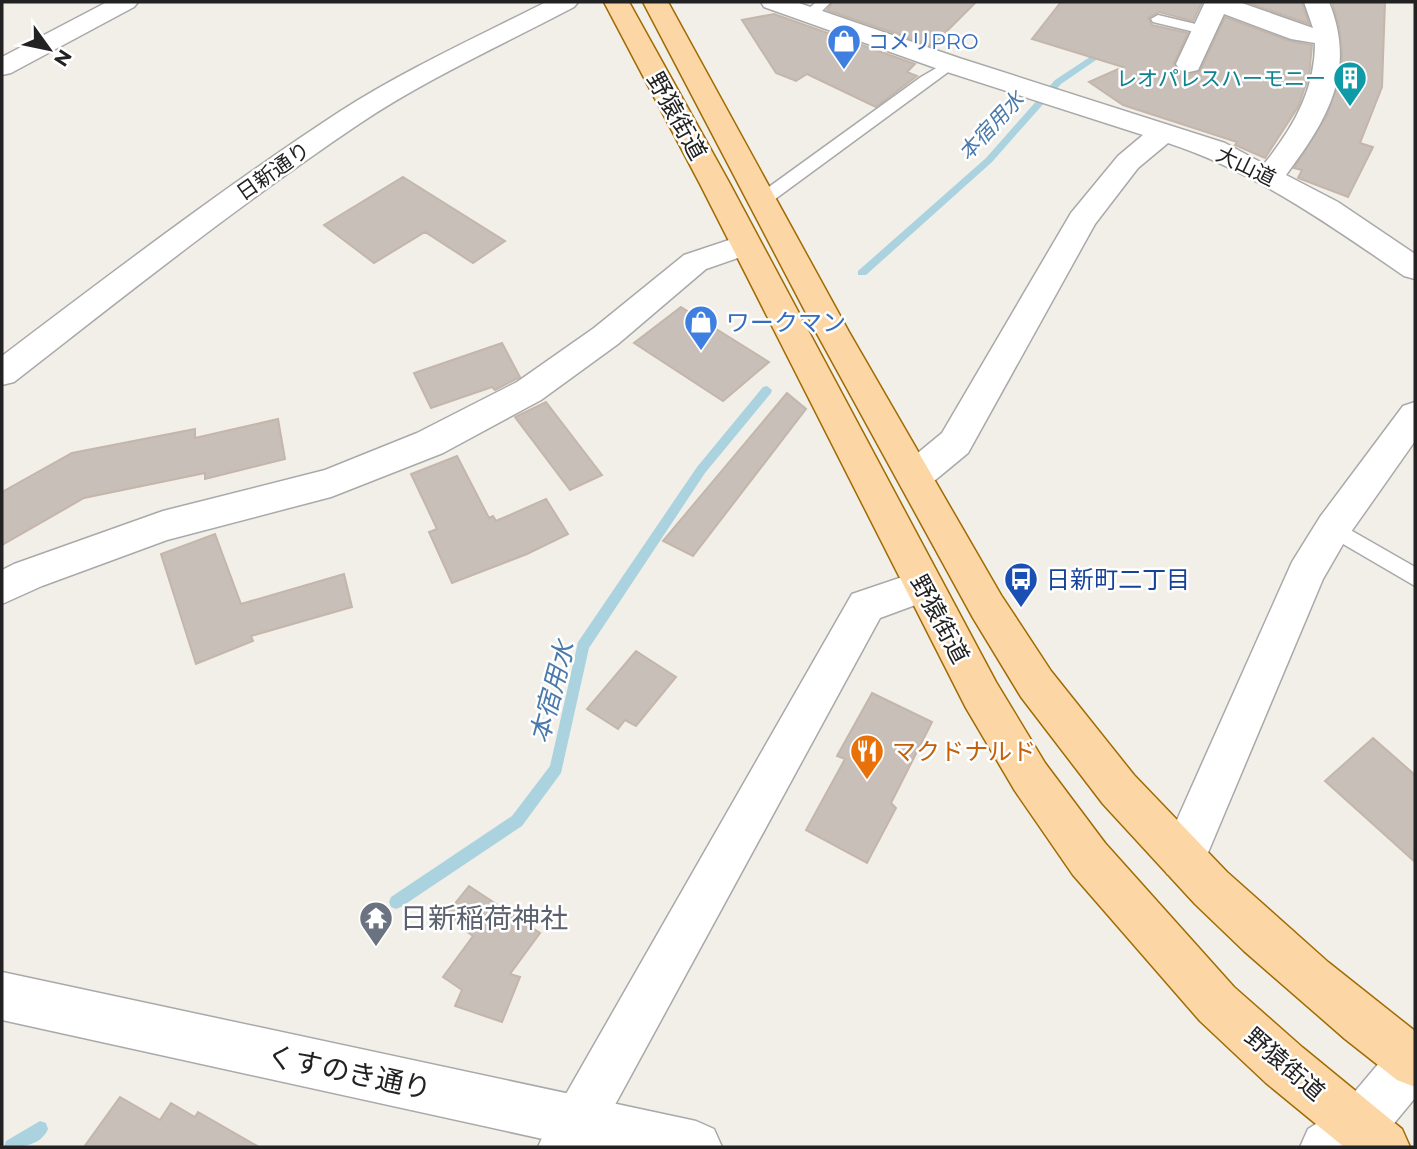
<svg xmlns="http://www.w3.org/2000/svg" width="1417" height="1149" font-family="Montserrat,'Noto Sans JP',sans-serif">
<style>
.lines{fill:none;stroke-linecap:round;stroke-linejoin:round}
.stream{fill:#aad3df;fill-rule:evenodd}
.building{fill:#c7bfb8;stroke:#c4b6ab;stroke-width:2}
.service-casing{stroke:#a9a9a9;stroke-width:3}
.minor-casing{stroke:#a9a9a9;stroke-width:3}
.tertiary-casing{stroke:#a9a9a9;stroke-width:3}
.primary-casing{stroke:#a06b00;stroke-width:3}
.service{fill:#fff;fill-rule:evenodd}
.minor{fill:#fff;fill-rule:evenodd}
.tertiary{fill:#fff;fill-rule:evenodd}
.primary{fill:#fcd6a4;fill-rule:evenodd}
.labels{text-anchor:middle;dominant-baseline:central;stroke-width:5;stroke-linejoin:round;paint-order:stroke}
.far-shop-label{font-size:21px;fill:#366cbe;stroke:#fff;text-anchor:start}
.far-culture-label{font-size:21px;fill:#0d838f;stroke:#fff;text-anchor:end}
.far-water-label{font-size:21px;font-style:italic;fill:#4a7aab;stroke:#fff}
.far-street-label{font-size:21px;fill:#222;stroke:#fff}
.street-label{font-size:24px;fill:#222;stroke:#fff}
.shop-label{font-size:24px;fill:#366cbe;stroke:#fff;text-anchor:start}
.transit-label{font-size:24px;fill:#164399;stroke:#fff;text-anchor:start}
.food-label{font-size:24px;fill:#c56008;stroke:#fff;text-anchor:start}
.water-label{font-size:26px;font-style:italic;fill:#4a7aab;stroke:#fff}
.near-worship-label{font-size:28px;fill:#5b616d;stroke:#fff;text-anchor:start}
.near-street-label{font-size:28px;fill:#222;stroke:#fff}
</style>
<rect width="100%" height="100%" fill="#f2efe9"/>
<g class="lines">
<path class="stream" d="M1105 47 1112 49 1061 84 992 162 866 275H858V271L986 158 1055 80Z
M767 386 772 390 771 393 705 473 589 648 561 773 522 826 401 907 396 909 391 907 389 902 391 897 512 816 550 766 578 642 697 467 763 387Z
M40 1121 46 1123 48 1129C40 1147 20 1147 4 1147L6 1141Z"/>
</g>
<path class="building" d="M833 2H976L932 46 827 10Z
M1061 2H1202L1193 21 1159 12 1148 18 1152 25 1188 33 1174 63 1178 71 1188 75 1200 71 1225 17 1290 41 1312 45 1309 76 1298 107 1265 158 1235 145 1237 142 1123 105 1089 82 1123 67 1032 39Z
M1246 2H1302L1309 24Z
M1332 2H1385L1382 87 1360 143 1373 147 1348 197 1298 178 1302 170 1294 168 1327 115 1341 73 1342 51 1339 27Z
M774 14 915 64 907 72 917 76 876 107 807 74 796 81 776 73 742 20Z
M403 177 505 241 473 263 425 232 374 263 324 225Z
M681 307 769 362 723 401 634 343Z
M502 343 520 377 495 390 492 387 431 408 414 373Z
M787 393 806 409 693 556 663 541Z
M546 402 602 475 570 490 515 417Z
M278 419 285 459 205 479V473L84 498 2 545V492L72 453 195 429V438Z
M457 456 489 518 493 516 496 521 546 499 568 534 527 554 452 583 429 532 437 529 411 474Z
M215 534 241 604 344 574 352 607 251 636 253 641 196 664 161 554Z
M636 651 676 677 636 726 625 720 618 729 587 709Z
M872 693 932 722 891 803 896 808 867 863 806 830 845 759 837 756Z
M1373 738 1415 775V862L1325 781Z
M469 886 540 933 510 974 520 977 502 1022 455 1006 462 990 443 977 473 936 445 916Z
M120 1097 160 1120 171 1103 195 1117 198 1112 259 1147H84Z"/>
<g class="lines">
<g class="service-casing">
<path id="service" d="M816 2H831L815 18H805V12Z
M1158 15 1208 27 1210 30 1203 34 1153 22 1151 19Z
M950 60 955 61 957 64 955 67 767 205H755L753 201 755 197 921 77Z
M1333 520 1415 567V586L1326 534 1323 528 1326 522Z"/>
</g>
<g class="minor-casing">
<path id="minor" d="M107 2H138L134 7 11 73 2 75V57Z
M546 2H578L574 7C502 45 426 79 359 124 240 204 127 294 14 382L2 385V356C113 272 223 188 339 112 404 70 477 37 546 2Z
M761 2H796L959 58 1225 143 1264 164C1293 128 1315 90 1315 43L1291 39 1224 14 1198 70 1189 72 1180 70 1176 64 1205 2H1239L1313 28 1304 2H1329C1357 71 1327 120 1286 175L1338 202 1415 254V279L1404 276C1330 225 1254 171 1168 143L1138 168 1095 224 968 453 928 486 915 490 902 486 897 476 902 466 942 433 1071 213 1118 156 1143 135 941 70 764 7Z
M744 235 755 238 759 245 755 252 706 269 618 344 541 400 443 453 331 497 167 540 42 586 2 604V570L14 564 163 511 325 470 417 433 517 382 594 328 684 255Z
M1415 402V441L1346 539 1323 579 1199 874 1183 880 1167 874 1160 858 1292 562 1320 517 1403 406Z
M923 570 937 575 942 586 937 597 880 618 592 1147H538L546 1129 852 594Z"/>
</g>
<g class="tertiary-casing">
<path id="tertiary" d="M2 972 696 1121 714 1129 722 1147H579L2 1020Z
M1415 1037V1098L1377 1144 1372 1147H1300L1308 1129 1341 1108 1396 1043Z"/>
</g>
<g class="primary-casing">
<path id="primary" d="M604 2H629L730 184 996 682 1045 763 1105 843 1234 987 1302 1047 1402 1129 1410 1147H1344L1266 1083 1200 1021 1073 875 1015 791 966 708 700 184Z
M643 2H668L849 332 1001 595 1051 671 1134 775 1227 872 1328 962 1415 1031V1087L1397 1080 1345 1039 1244 951 1195 904 1103 804 1021 697 973 618 816 332Z"/>
</g>
<use href="#service" class="service"/>
<use href="#minor" class="minor"/>
<use href="#tertiary" class="tertiary"/>
<use href="#primary" class="primary"/>
</g>
<defs>
<g id="shop-pin" transform="scale(1.75)"><path d="M0 17L-7.5 6A9.5 9.5 0 1 1 7.5 6Z" fill="#3f7fe0" stroke="#fff"/><path d="M-5-2.5h2.3a2.7 3.5 0 0 1 5.4 0H5L5.5 6h-11ZM-1.5-2.5h3a1.5 2.3 0 0 0-3 0Z" fill="#fff"/></g>
<g id="building-pin" transform="scale(1.75)"><path d="M0 17L-7.5 6A9.5 9.5 0 1 1 7.5 6Z" fill="#0f9aa8" stroke="#fff"/><path d="M-4-6H4V6H1V3H-1V6H-4ZM-2.5-4.3h1.7v1.8h-1.7ZM.8-4.3h1.7v1.8H.8ZM-2.5-1h1.7V.8h-1.7ZM.8-1h1.7V.8H.8Z" fill="#fff"/></g>
<g id="bus-pin" transform="scale(1.75)"><path d="M0 17L-7.5 6A9.5 9.5 0 1 1 7.5 6Z" fill="#1a4fb4" stroke="#fff"/><path d="M-5-6H5V4H4V6H2V4H-2V6H-4V4H-5ZM-3.5-4V0h7V-4ZM-3.5 1.2v1.5H-2V1.2ZM2 1.2v1.5H3.5V1.2Z" fill="#fff"/></g>
<g id="restaurant-pin" transform="scale(1.75)"><path d="M0 17L-7.5 6A9.5 9.5 0 1 1 7.5 6Z" fill="#e8710a" stroke="#fff"/><path d="M-5-6h1v4h1v-4h1v4h1v-4h1v5L-1.5 .5V6h-2V.5L-5-1ZM5-6V6H3V1.5H1.5Q1.5-4 5-6Z" fill="#fff"/></g>
<g id="temple-pin" transform="scale(1.75)"><path d="M0 17L-7.5 6A9.5 9.5 0 1 1 7.5 6Z" fill="#6b7280" stroke="#fff"/><path d="M0-6L5-2H3V0L6.5 2.5H4V6H1.5V3h-3V6H-4V2.5H-6.5L-3 0V-2H-5Z" fill="#fff"/></g>
</defs>
<g fill-rule="evenodd">
<use href="#shop-pin" x="844" y="41"/>
<use href="#building-pin" x="1350" y="78"/>
<use href="#shop-pin" x="701" y="322"/>
<use href="#bus-pin" x="1021" y="579"/>
<use href="#restaurant-pin" x="867" y="751"/>
<use href="#temple-pin" x="376" y="918"/>
</g>
<g class="labels">
<g class="far-shop-label">
<text x="868" y="41">コメリPRO</text>
</g>
<g class="far-culture-label">
<text x="1326" y="78">レオパレスハーモニー</text>
</g>
<g class="far-water-label">
<text transform="translate(991 126) rotate(-47)">本宿用水</text>
</g>
<g class="far-street-label">
<text transform="translate(1246 166) rotate(26)">大山道</text>
<text transform="translate(273 171) rotate(-35)">日新通り</text>
</g>
<g class="street-label">
<text transform="translate(677 116) rotate(61)">野猿街道</text>
<text transform="translate(940 619) rotate(62)">野猿街道</text>
<text transform="translate(1285 1064) rotate(41)">野猿街道</text>
</g>
<g class="shop-label">
<text x="726" y="322">ワークマン</text>
</g>
<g class="transit-label">
<text x="1046" y="579">日新町二丁目</text>
</g>
<g class="food-label">
<text x="892" y="751">マクドナルド</text>
</g>
<g class="water-label">
<text transform="translate(552 692) rotate(-75)">本宿用水</text>
</g>
<g class="near-worship-label">
<text x="400" y="918">日新稲荷神社</text>
</g>
<g class="near-street-label">
<text transform="translate(349 1072) rotate(12)">くすのき通り</text>
</g>
</g>
<rect width="1417" height="1149" fill="none" stroke="#222222" stroke-width="7"/>
<g transform="translate(49 49) rotate(123)" stroke="#ffffff" stroke-width="5" paint-order="stroke">
<path d="M0-5L12 26L0 18L-12 26Z" fill="#222222"/>
<text y="-10" font-size="19" font-weight="bold" text-anchor="middle" fill="#222222">N</text>
</g>
</svg>
